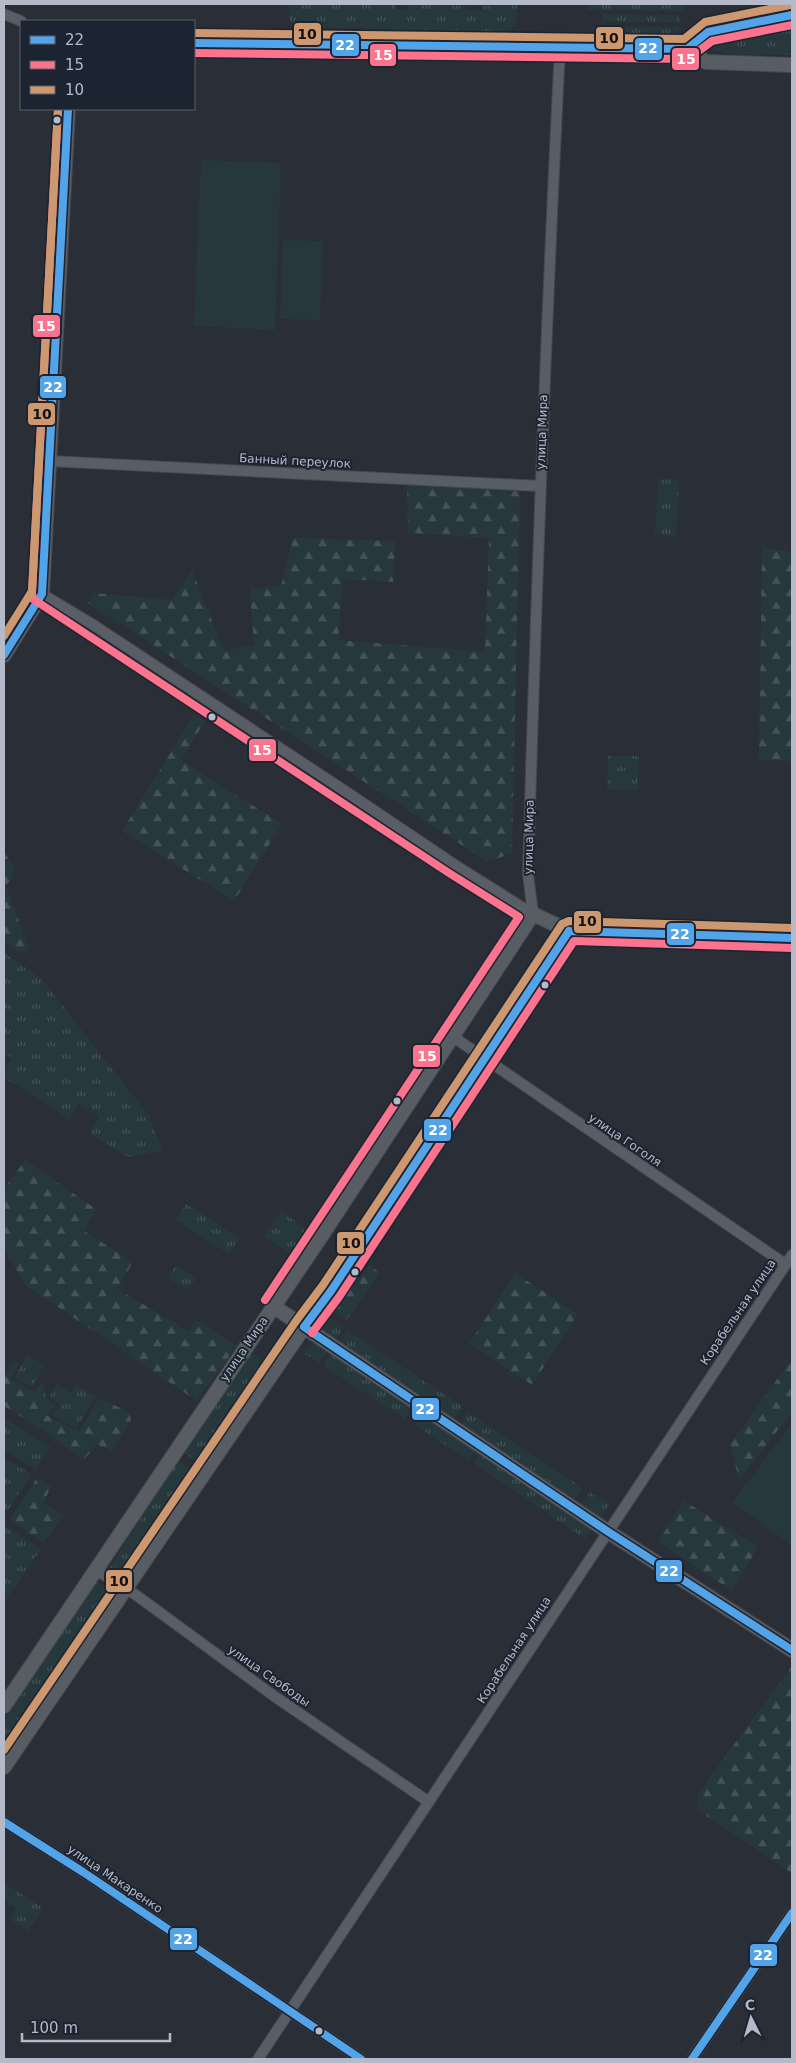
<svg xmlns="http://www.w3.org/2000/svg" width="796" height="2063" font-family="'DejaVu Sans',sans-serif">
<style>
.grass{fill:url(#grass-tufts)}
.forest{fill:url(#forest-firs)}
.pitch{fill:#27383c}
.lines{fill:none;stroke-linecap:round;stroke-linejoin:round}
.street-casing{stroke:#46494f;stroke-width:12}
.secondary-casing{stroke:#46494f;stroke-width:16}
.street{stroke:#595d65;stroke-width:10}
.secondary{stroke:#585c63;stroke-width:14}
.bus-1-casing{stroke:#1d2431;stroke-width:11}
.bus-2-casing{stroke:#1d2431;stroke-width:11}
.bus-3-casing{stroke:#1d2431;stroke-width:11}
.bus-1{stroke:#53a3e8;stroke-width:8}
.bus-2{stroke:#fc738d;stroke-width:8}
.bus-3{stroke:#cd976f;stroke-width:8}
.bus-dot{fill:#b4bac7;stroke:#1d2431;stroke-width:2}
.labels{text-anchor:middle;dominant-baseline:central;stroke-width:4;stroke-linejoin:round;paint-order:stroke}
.street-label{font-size:12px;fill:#b4bac7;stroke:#1d2431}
.line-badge{stroke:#1d2431;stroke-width:2}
.badge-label{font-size:14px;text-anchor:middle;font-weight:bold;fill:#fff}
.pale-badge-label{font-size:14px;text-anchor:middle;font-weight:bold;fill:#111}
</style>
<defs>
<pattern id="grass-tufts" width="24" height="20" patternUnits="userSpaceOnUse" patternTransform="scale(1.25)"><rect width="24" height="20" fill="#27383c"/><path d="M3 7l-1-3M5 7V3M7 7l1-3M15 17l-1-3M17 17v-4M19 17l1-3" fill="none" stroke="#445357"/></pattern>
<pattern id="forest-firs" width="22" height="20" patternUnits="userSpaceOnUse" patternTransform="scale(1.25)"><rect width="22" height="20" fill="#27383c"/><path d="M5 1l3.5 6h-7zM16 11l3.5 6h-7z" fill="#445357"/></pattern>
</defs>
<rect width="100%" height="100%" fill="#2a2e37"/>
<path class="grass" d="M289 4 396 5V9H407L408 4 466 6 467 10H483V6L517 5 516 23 510 30 492 31 293 27 289 18Z
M588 4H683V11L587 10Z
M602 14 679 15 680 23 602 21Z
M792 26V55L732 54 714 50 713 43 717 40Z
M606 27H679V34H673L672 39 619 38Z
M658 479 679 480 676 536 655 534Z
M608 756H639L638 790 607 789Z
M4 953 41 978 148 1115 163 1151 128 1157 89 1133 100 1116 79 1104 69 1120 4 1077V1069L12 1058 4 1053Z
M186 1204 239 1238 229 1254 176 1220Z
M281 1211 310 1231 293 1256 264 1236Z
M176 1266 196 1278 188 1290 168 1278Z
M326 1316 344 1326 334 1342 321 1330V1324Z
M348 1331 462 1406 453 1420 339 1344Z
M315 1341 330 1347 319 1363 303 1353Z
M333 1350 414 1406 405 1419 323 1365Z
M251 1352 273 1365 207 1468 184 1453Z
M27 1355 44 1365 32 1387 14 1378Z
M57 1384 71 1393 77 1384 96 1396 76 1429 53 1415 60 1404 49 1397Z
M424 1412 477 1447 468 1460 415 1425Z
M468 1412 583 1488 575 1500 461 1424Z
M4 1418 50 1447 36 1469 4 1450Z
M482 1452 593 1527 585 1539 474 1463Z
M4 1458 32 1474 4 1516Z
M178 1461 200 1475 130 1581 109 1568Z
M590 1492 609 1505 600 1518 581 1505Z
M6 1526 41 1549 4 1602V1529Z
M97 1582 114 1594 4 1757V1720Z
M4 1883 43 1908 28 1931 9 1919 16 1908 4 1900Z"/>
<path class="forest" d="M407 484 520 491 512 853 488 862 88 603 93 593 172 600 192 570 224 651 254 645 250 588 281 586 293 538 395 541 393 582 343 579 338 640 485 652 489 538 408 533Z
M762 548 792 552V761L759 760Z
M194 715 205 721 181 760 282 824 234 901 122 831Z
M4 853 14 865 13 877 6 886 29 948 22 954 4 941Z
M25 1160 96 1209 84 1231 133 1262 117 1289 189 1331 196 1320 237 1346 197 1401 25 1285 4 1247V1189Z
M369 1265 380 1273 346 1321 330 1310 353 1274 360 1279Z
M515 1273 578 1314 532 1385 469 1344Z
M792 1359V1412L739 1479 730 1444Z
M14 1361 19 1364 10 1379 34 1392 42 1382 46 1398 56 1405 46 1415 79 1432 99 1398 129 1412 131 1421 112 1452 97 1444 83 1461 54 1438 4 1406V1378Z
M37 1478 52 1485 43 1503 64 1516 43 1543 10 1519Z
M684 1501 758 1547 732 1591 658 1542Z
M792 1666V1873L698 1810 697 1795Z"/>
<path class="pitch" d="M201 160 281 163 275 330 194 326Z
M283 240 323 241 320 320 280 319Z
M792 1423V1545L732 1503Z"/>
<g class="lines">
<g class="street-casing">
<path id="street" d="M4 14 21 21
M49 461 540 486
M42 594 95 626 348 793 455 865 533 914
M533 914 528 874C536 598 546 323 560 48
M452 1036 785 1264
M96 1570 136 1595 274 1696 429 1802
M4 1822 83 1872 361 2059
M258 2059 792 1255
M692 2059 792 1913"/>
</g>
<g class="secondary-casing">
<path id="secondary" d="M194 43 687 49 706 62 792 65
M687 49 708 32 792 15
M4 655 42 594 68 109
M273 1306 607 1531 792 1650
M4 1706 322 1235 533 914 569 931 792 938
M4 1767 304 1327 331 1291 569 931"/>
</g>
<use href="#street" class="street"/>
<use href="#secondary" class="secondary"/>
<g class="bus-1-casing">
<path id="bus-1" d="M194 43 687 49 708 32 792 15
M4 655 42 594 68 109
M569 931 792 938
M304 1327 607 1531 792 1650
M304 1327 331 1291 569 931
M4 1822 83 1872 361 2059
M692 2059 792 1913"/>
</g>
<g class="bus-2-casing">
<path id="bus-2" d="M194 53 688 59 712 41 792 25
M58 109 32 593 33 599 449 873 519 917 265 1300
M312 1333 339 1297 574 941 792 948"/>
</g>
<g class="bus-3-casing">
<path id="bus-3" d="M194 33 684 39 705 22 790 5
M4 636 32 591 58 109
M4 1750 296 1321 323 1285 562 924 569 921 792 928"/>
</g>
<use href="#bus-1" class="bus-1"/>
<use href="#bus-2" class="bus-2"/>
<use href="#bus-3" class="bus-3"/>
</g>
<g class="bus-dot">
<circle cx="57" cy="120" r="4.5"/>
<circle cx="212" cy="717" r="4.5"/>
<circle cx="545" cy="985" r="4.5"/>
<circle cx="397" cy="1101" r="4.5"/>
<circle cx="355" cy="1272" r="4.5"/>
<circle cx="319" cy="2031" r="4.5"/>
</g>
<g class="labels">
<g class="street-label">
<text transform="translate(542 432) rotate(-88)">улица Мира</text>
<text transform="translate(295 461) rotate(3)">Банный переулок</text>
<text transform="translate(529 837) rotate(-89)">улица Мира</text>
<text transform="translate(625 1140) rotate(34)">улица Гоголя</text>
<text transform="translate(738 1312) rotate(-56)">Корабельная улица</text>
<text transform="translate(244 1349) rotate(-56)">улица Мира</text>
<text transform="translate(514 1650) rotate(-57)">Корабельная улица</text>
<text transform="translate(269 1676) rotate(35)">улица Свободы</text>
<text transform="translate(115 1879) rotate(34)">улица Макаренко</text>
</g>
</g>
<g class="line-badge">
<rect x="293" y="22" width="29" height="24" rx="5" fill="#cd976f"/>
<rect x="595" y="26" width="29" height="24" rx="5" fill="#cd976f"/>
<rect x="331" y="33" width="29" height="24" rx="5" fill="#53a3e8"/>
<rect x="634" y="37" width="29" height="24" rx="5" fill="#53a3e8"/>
<rect x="369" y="43" width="28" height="24" rx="5" fill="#fc738d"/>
<rect x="671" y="47" width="29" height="24" rx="5" fill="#fc738d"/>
<rect x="32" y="314" width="29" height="24" rx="5" fill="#fc738d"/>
<rect x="39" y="375" width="28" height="24" rx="5" fill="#53a3e8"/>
<rect x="27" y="402" width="29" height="24" rx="5" fill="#cd976f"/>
<rect x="248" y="738" width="29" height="24" rx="5" fill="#fc738d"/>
<rect x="573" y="910" width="29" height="24" rx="5" fill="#cd976f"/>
<rect x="666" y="922" width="29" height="24" rx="5" fill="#53a3e8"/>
<rect x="412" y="1044" width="29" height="24" rx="5" fill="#fc738d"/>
<rect x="423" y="1118" width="29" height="24" rx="5" fill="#53a3e8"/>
<rect x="336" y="1231" width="29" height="24" rx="5" fill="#cd976f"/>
<rect x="411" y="1397" width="29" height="24" rx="5" fill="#53a3e8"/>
<rect x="655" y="1559" width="28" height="24" rx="5" fill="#53a3e8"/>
<rect x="105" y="1569" width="28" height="24" rx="5" fill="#cd976f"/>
<rect x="169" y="1927" width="29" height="24" rx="5" fill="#53a3e8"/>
<rect x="749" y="1943" width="29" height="24" rx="5" fill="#53a3e8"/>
</g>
<g class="badge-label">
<text x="345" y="50">22</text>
<text x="648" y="53">22</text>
<text x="383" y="60">15</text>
<text x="686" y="64">15</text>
<text x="46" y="331">15</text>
<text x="53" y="392">22</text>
<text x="262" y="755">15</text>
<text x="680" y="939">22</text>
<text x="427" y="1061">15</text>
<text x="438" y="1135">22</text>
<text x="425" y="1414">22</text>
<text x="669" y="1576">22</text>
<text x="183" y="1944">22</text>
<text x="763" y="1960">22</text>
</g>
<g class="pale-badge-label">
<text x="307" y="39">10</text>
<text x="609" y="43">10</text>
<text x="42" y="419">10</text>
<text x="587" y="926">10</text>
<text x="351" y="1248">10</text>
<text x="119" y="1586">10</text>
</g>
<rect width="796" height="2063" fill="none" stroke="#b4bac7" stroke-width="10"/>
<rect x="20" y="20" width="175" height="90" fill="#1d2431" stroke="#59606d"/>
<rect x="30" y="36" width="25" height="8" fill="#53a3e8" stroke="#59606d"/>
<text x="65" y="45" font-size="15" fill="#b4bac7">22</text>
<rect x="30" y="61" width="25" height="8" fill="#fc738d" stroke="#59606d"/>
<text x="65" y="70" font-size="15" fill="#b4bac7">15</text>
<rect x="30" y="86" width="25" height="8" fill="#cd976f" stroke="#59606d"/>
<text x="65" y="95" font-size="15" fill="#b4bac7">10</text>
<g transform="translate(751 2018) rotate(355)" stroke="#1d2431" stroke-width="4" paint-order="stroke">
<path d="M0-4L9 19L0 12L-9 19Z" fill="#b4bac7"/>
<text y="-8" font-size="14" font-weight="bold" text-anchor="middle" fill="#b4bac7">С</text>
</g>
<path d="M22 2033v8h148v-8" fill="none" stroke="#b4bac7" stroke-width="2.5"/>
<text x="30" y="2033" font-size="15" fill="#b4bac7" stroke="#1d2431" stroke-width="4" paint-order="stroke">100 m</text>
</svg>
